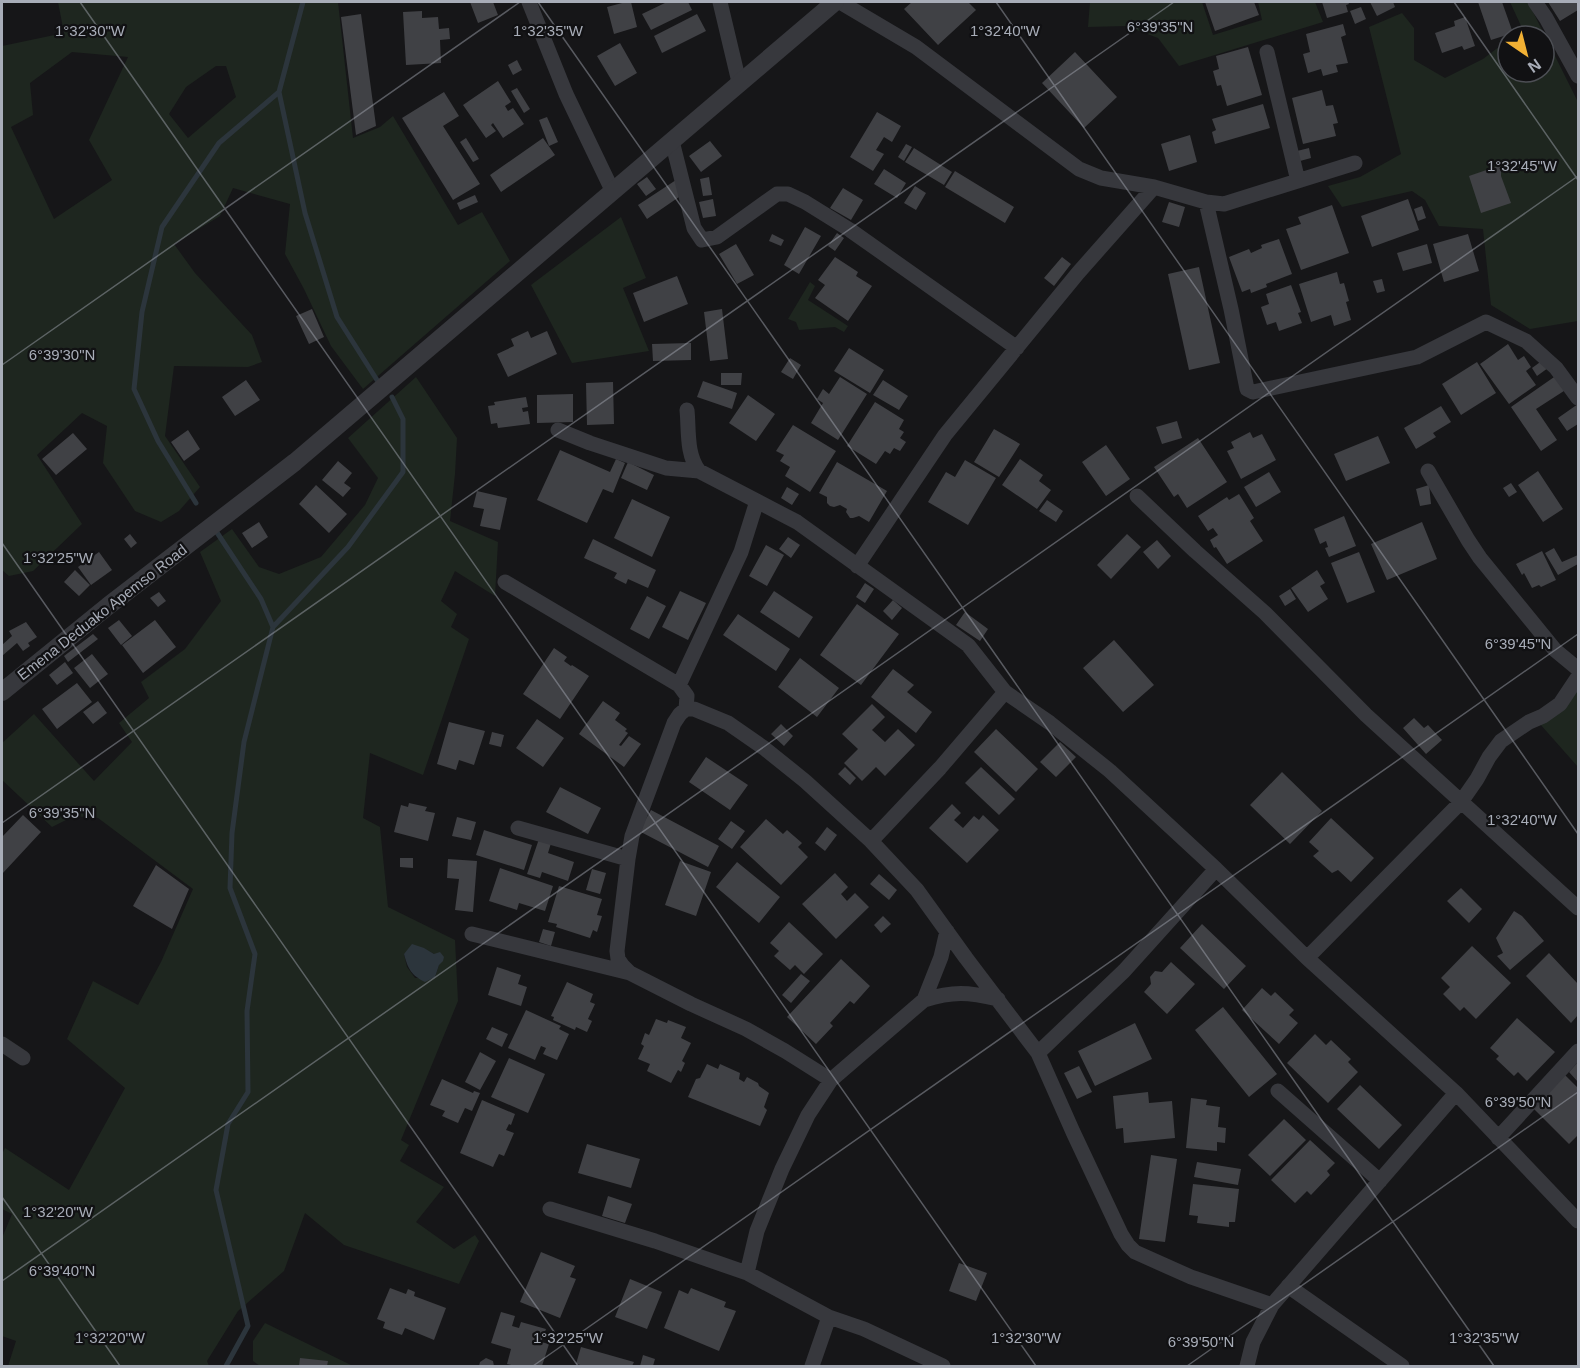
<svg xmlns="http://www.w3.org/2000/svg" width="1580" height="1368" font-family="Arial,sans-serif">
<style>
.green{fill:#1e261f;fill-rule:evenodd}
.water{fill:#2c353c}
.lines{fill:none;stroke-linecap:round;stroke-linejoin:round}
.stream{stroke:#2c353c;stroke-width:5}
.building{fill:#404145}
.minor{stroke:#37383d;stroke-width:15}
.tertiary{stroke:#37383d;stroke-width:18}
.ticks{fill:none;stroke:#a8adb8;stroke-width:1.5;stroke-opacity:0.45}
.labels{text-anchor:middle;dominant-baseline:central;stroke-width:4.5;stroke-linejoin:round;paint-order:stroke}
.street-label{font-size:15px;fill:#a8adb8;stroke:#111113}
.ticks-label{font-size:15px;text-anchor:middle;fill:#a8adb8;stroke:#111113;stroke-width:4.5;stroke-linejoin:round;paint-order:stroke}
</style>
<rect width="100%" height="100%" fill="#161618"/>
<path class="green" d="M58 2H338L353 138 380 127 393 116 458 225 482 212 510 261 363 389 331 346 304 289 285 254 290 204 233 188 220 216 174 244 195 273 252 335 262 362 248 367 174 366 165 436 200 487 179 511 161 522 135 511 103 463 107 426 82 413 37 455 82 524 33 571 9 576 2 570V46L64 33ZM72 52 128 57 89 140 112 180 54 219 11 127 33 115 30 83ZM216 66H226L236 97 188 138 169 114 186 87Z
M1090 2H1202L1213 35 1262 20 1258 2H1315L1323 22 1179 66 1158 38 1126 26 1088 27Z
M1510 2H1528L1578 102V321L1530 329 1491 305 1483 229 1439 226 1425 200 1412 191 1342 207 1328 186 1360 177 1401 154 1369 27 1402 13 1414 28V60L1445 78 1483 59 1508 40V72H1544V36H1513L1522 28Z
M621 217 646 278 623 288 649 351 572 363 531 285Z
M810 282 815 286 808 300 848 326 844 332 835 327 799 330 796 322 788 319Z
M416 377 457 438 455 474 450 521 498 542 495 596 455 571 441 601 457 614 451 627 469 639 423 775 370 753 363 818 380 827 388 907 455 940 458 1001 401 1140 409 1145 400 1161 444 1187 416 1222 454 1249 475 1235 479 1241 459 1284 344 1245 305 1213 284 1271 238 1311 207 1361 209 1366H8L16 1341 2 1336V1238L12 1214 2 1209V1154L5 1148 69 1190 125 1088 67 1039 93 981 138 1005 161 962 193 889 98 818 74 816 52 827 2 780V743L34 714 94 781 132 742 119 723 149 698 141 682 185 649 221 601 200 552 232 529 259 567 279 574 321 557 365 505 378 478 348 438ZM423 948 434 954 439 965 435 977 415 978 407 967 404 954Z
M1578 687V767L1540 724Z
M265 1323 353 1366H260L253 1361V1341Z"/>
<path class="water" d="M412 944 424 948 434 954 440 952 444 957 443 961 439 965 435 977 425 982C411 975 408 969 404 954Z"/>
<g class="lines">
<path class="stream" d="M279 92 305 213 337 317 377 380
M196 503 158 441 134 389 142 312 162 227 219 143 279 92 303 2
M216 531 261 599 273 627 244 742 232 833 230 888 255 954 247 1011 248 1092 228 1124 216 1190 248 1326 226 1366
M273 627 348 547 403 472V419L392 397"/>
</g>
<path class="building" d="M470 2H493L498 15 478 23Z
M626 2H631L637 27 614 34 607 7Z
M667 2H688L692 10 651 30 642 14Z
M912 2H968L976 10 938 45 904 9Z
M1205 2H1254L1259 15 1215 31Z
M1322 2H1348L1349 4 1346 5 1348 12 1327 18Z
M1370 2H1393L1395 7 1377 16Z
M1478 2H1502L1513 33 1491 40Z
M1548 2H1578V10L1560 21Z
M1361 7 1366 19 1355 24 1350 11Z
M422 11V18L438 17 439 29 449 28 450 39 440 40 441 63 406 65 403 12Z
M361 14 376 126 356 135 341 17Z
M697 14 706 31 662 53 654 36Z
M1465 17 1475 46 1464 50 1462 46 1442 53 1435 33 1455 26 1454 21Z
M1343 24 1346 35 1341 37 1348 63 1336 65 1338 72 1323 76 1321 69 1308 73 1303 54 1310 52 1306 34Z
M620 43 637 73 615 86 597 56Z
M1248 47 1262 95 1227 106 1221 85 1217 86 1213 71 1219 69 1216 56Z
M1075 52 1117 97 1084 128 1042 83Z
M517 60 522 70 513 75 508 65Z
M498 81 511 102 505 106 508 111 513 108 524 124 503 138 493 123 491 125 496 131 486 138 463 105Z
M517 88 530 109 524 113 511 91Z
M1322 90 1326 106 1333 105 1338 123 1333 124 1336 136 1303 144 1292 98Z
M444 92 459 116 443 126 480 184 453 200 402 118Z
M1263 104 1270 128 1215 144 1212 132 1216 130 1212 119Z
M877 112 901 126 892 142 884 137 876 150 884 154 873 171 850 157Z
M547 117 558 142 549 146 539 120Z
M1190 135 1197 162 1169 171 1161 144Z
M466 138 479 159 473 162 460 142Z
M543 138 555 155 501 192 490 175Z
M710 141 722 156 701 172 689 156Z
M906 144 912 147 904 161 898 157Z
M914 148 952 172 944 185 905 162Z
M1309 148 1311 158 1300 161 1297 151Z
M1501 165V176L1511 203 1481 213 1469 176Z
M884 169 906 183 897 198 874 184Z
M955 171 1014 207 1005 223 945 187Z
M647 177 656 189 646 196 637 184Z
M709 177 712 195 703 196 700 179Z
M676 180 679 197 647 219 638 205Z
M915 186 926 193 916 210 904 203Z
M843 188 863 200 851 220 830 208Z
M475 195 478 202 460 210 457 203Z
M713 199 716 216 703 218 699 202Z
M1408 199 1419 230 1372 247 1361 216Z
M1169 202 1185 207 1179 227 1162 222Z
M1332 205 1349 253 1301 270 1286 229 1301 224 1298 217Z
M1422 206 1426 218 1418 221 1414 209Z
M805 227 821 236 799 274 784 265Z
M837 233 844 238 835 251 828 246Z
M772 234 784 240 781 246 769 241Z
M1468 234 1479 271 1444 282 1433 244Z
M1279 239 1292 274 1266 284 1267 287 1251 293 1250 289 1242 292 1229 257 1249 249 1251 253 1262 248 1261 245Z
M736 244 754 275 737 284 719 254Z
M1427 244 1432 263 1403 271 1397 253Z
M835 257 858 272 856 276 872 286 848 321 815 298 825 285 818 280Z
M1062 257 1071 264 1054 286 1044 278Z
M1199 267 1220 363 1189 370 1168 274Z
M1337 272 1340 284 1344 283 1349 301 1346 302 1351 320 1334 326 1331 315 1311 322 1299 284Z
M677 276 688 304 644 322 633 293Z
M1382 279 1385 291 1377 293 1373 281Z
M1291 285 1301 312 1298 313 1302 323 1279 331 1276 322 1267 325 1261 307 1269 304 1266 294Z
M312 309 324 337 309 344 296 316Z
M722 309 728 359 710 361 704 312Z
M528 331 531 338 547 331 557 354 508 377 497 354 514 346 511 339Z
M691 343V360L653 361 652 344Z
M1508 344 1518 360 1524 356 1531 367 1526 371 1536 385 1509 404 1480 364Z
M849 348 884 370 870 393 834 371Z
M790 358 801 365 793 379 781 372Z
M1543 360 1548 368 1537 376 1532 368Z
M1477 362 1496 393 1461 415 1442 384Z
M721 373H742L741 385H721Z
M1557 375 1567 389 1536 409 1557 440 1541 451 1511 407Z
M840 377 867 394 838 440 811 423 823 403 817 399 823 389 829 394Z
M246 380 260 400 235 416 222 397Z
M883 380 908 396 899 410 873 395Z
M703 381 737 393 732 409 697 397Z
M613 382 614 424 587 425 586 383Z
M573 394V422L537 423V395Z
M748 395 775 414 756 441 729 423Z
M526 397 528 407 522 408 523 412 528 411 530 424 498 428 497 423 491 424 488 406 495 405 494 402Z
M875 402 904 420 899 429 904 432 900 438 906 442 900 451 894 448 890 454 885 451 876 464 847 446Z
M1578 404V424L1567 431 1558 418Z
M1441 406 1451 422 1433 433 1436 437 1416 449 1404 428Z
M1177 421 1182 438 1162 444 1156 427Z
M793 425 836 451 810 492 785 476 790 467 780 461 784 455 776 451Z
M994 429 1020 444 999 477 974 462Z
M188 430 200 449 184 461 171 442Z
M1250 432 1253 438 1262 434 1276 460 1241 479 1227 451 1234 448 1231 442Z
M73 433 87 449 56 475 42 459Z
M1378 436 1390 463 1346 481 1334 454Z
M1198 438 1227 482 1187 508 1178 494 1174 497 1154 467Z
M1106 445 1130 479 1106 496 1082 462Z
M560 450 610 472 616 459 625 463 613 493 603 489 587 523 537 500Z
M1020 459 1043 475 1039 481 1051 490 1037 509 1002 485Z
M965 460 996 478 968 525 928 502 946 472 955 477Z
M338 461 352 473 344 483 351 488 343 497 322 480Z
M628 462 654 475 647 490 621 478Z
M837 462 887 491 869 522 859 516 853 518H850L846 512 847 509 840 505 834 507 830 506 827 503V497L819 493Z
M1538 471 1563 509 1543 522 1518 485Z
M1269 472 1281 492 1256 507 1244 487Z
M1511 483 1517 492 1509 497 1503 488Z
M316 485 347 514 329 533 299 504Z
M1429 485 1431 504 1420 506 1416 489Z
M787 487 799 494 792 505 781 498Z
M477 491 507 498 500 530 480 526 484 509 473 507Z
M1239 494 1254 518 1250 521 1263 541 1227 564 1216 547 1214 548 1210 540 1218 535 1213 528 1208 531 1198 516 1227 497 1229 500Z
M632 499 670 517 652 557 614 538Z
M1047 500 1063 511 1056 522 1039 511Z
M1344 516 1356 546 1329 557 1325 548 1328 547 1326 541 1320 544 1314 529Z
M259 522 268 537 252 548 242 533Z
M1422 522 1437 559 1387 580 1371 544Z
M130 534 137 543 131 548 124 539Z
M1127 534 1141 547 1111 579 1097 565Z
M788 537 800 545 791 558 779 549Z
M593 539 656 570 648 588 628 579 626 584 614 578 617 573 584 558Z
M1157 540 1171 556 1158 569 1143 552Z
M766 545 784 555 767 586 749 576Z
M1554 548 1562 562 1578 555V564L1558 575 1545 553Z
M1542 551 1556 580 1541 587 1539 585 1532 588 1524 573 1522 575 1516 564Z
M99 552 112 570 91 585 78 567Z
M1359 552 1375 592 1347 603 1331 563Z
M75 570 90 585 79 596 64 582Z
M1317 570 1325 583 1320 586 1328 599 1308 612 1291 588Z
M865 583 874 589 865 603 856 597Z
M1290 589 1296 599 1285 606 1279 596Z
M680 591 706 603 688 640 662 627Z
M774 591 813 617 799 638 760 612Z
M159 592 166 601 158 607 150 598Z
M647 596 666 606 649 639 630 629Z
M893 600 902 608 892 620 883 611Z
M857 604 899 634 861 685 820 655Z
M965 612 988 629 980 641 956 625Z
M738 614 790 649 776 671 723 635Z
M119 620 132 636 121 645 108 628Z
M155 620 176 647 143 673 122 645Z
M26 622 37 637 28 643 30 646 23 651 17 643 2 656V645L12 636 9 631Z
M93 634 98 639 68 662 64 656Z
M1114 640 1154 685 1123 712 1083 668Z
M554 648 567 657 564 661 571 666 572 665 589 676 560 719 523 694Z
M92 654 108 674 90 688 74 668Z
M800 658 839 688 817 717 778 687Z
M65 662 73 673 57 685 49 675Z
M893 669 914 685 907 692 932 712 916 733 871 697Z
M77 683 92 702 57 729 42 709Z
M98 701 107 713 93 724 83 712Z
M603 701 620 713 615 720 627 729 625 731 628 733 619 745 621 746 629 736 641 744 624 767 579 734Z
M872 704 885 717 872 730 885 742 898 729 915 745 885 776 876 767 862 781 844 763 858 749 842 734Z
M1414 718 1424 728 1428 725 1442 740 1426 754 1403 728Z
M537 719 564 738 543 767 516 748Z
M449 722 485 731 474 765 459 760 456 770 437 764Z
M781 724 793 736 784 746 771 734Z
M996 729 1038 769 1016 792 974 752Z
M492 732 504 735 501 747 489 744Z
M1060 742 1076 757 1056 777 1040 762Z
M706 757 748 785 730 810 689 782Z
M845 767 856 778 850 785 838 774Z
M981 767 1015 799 999 815 965 783Z
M1282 772 1322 811 1290 844 1250 805Z
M560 787 601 808 588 834 546 812Z
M409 803 427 807 425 811 435 813 428 841 394 832 401 805 408 807Z
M952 804 961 813 954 820 963 828 974 816 979 820 983 815 999 830 967 863 929 828Z
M651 810 719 846 708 867 639 831Z
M23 815 41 832 2 874V837Z
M457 817 476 822 471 840 452 836Z
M1331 818 1374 858 1351 882 1338 870 1332 873 1313 856 1319 851 1309 842Z
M766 819 783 834 787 830 802 843 798 847 808 857 781 885 740 847Z
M731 821 745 831 732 849 718 839Z
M827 827 837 835 825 851 815 843Z
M484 830 532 845 524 870 476 855Z
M540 836 552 840 548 853 574 862 568 881 542 872 540 878 527 874Z
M400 858H413V868L400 867Z
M448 859 477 861 473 912 455 910 459 879 447 878Z
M680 861 711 872 696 916 665 905Z
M737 862 780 897 759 923 716 887Z
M156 865 189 889 172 929 133 906Z
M500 868 553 886 545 911 519 903 517 910 489 901Z
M592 869 606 873 600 894 586 890Z
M835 873 848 887 841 894 847 901 855 893 869 907 836 939 802 904Z
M879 874 897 890 889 900 870 884Z
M559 886 602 899 597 915 602 916 597 932 593 930 590 938 556 927 557 924 548 922Z
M1461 888 1482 909 1469 923 1447 901Z
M1514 911 1522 916 1544 941 1510 970 1497 956 1503 953 1496 938Z
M883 916 891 924 881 933 874 925Z
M789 922 823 954 804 974 795 965 790 970 774 956 779 951 770 943Z
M1202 924 1246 966 1224 989 1180 948Z
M543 929 555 932 551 946 539 942Z
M1472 946 1511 983 1476 1019 1464 1007 1460 1011 1443 994 1450 987 1441 978Z
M1549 953 1578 984V1015L1571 1023 1526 976Z
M841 959 870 986 854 1004 850 1001 830 1023 833 1026 816 1044 787 1017Z
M1171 962 1195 984 1167 1014 1144 992 1151 984 1150 977 1155 971 1162 972Z
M497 967 521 975 518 984 527 987 521 1006 488 995Z
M801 974 810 981 791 1003 782 995Z
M567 982 593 994 590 1002 595 1004 588 1019 592 1021 587 1032 576 1027 575 1030 553 1020 554 1017 551 1016Z
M1262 988 1271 996 1275 992 1294 1010 1289 1015 1298 1023 1279 1044 1242 1010Z
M1223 1007 1277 1074 1249 1097 1195 1030Z
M526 1010 561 1026 559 1029 569 1034 557 1060 543 1054 546 1048 541 1046 535 1060 508 1048Z
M1517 1018 1555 1052 1527 1081 1518 1072 1514 1076 1496 1059 1499 1056 1490 1048Z
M656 1019 667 1023 668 1020 686 1027 681 1038 691 1043 682 1061 685 1063 681 1072 678 1070 671 1083 647 1071 650 1064 638 1059 644 1046 641 1044 645 1033 649 1035Z
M1135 1023 1152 1059 1095 1086 1078 1051Z
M492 1027 508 1034 502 1047 486 1039Z
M1315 1034 1326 1045 1331 1040 1351 1059 1348 1062 1358 1072 1328 1103 1287 1063Z
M480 1052 496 1061 480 1090 465 1082Z
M509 1058 545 1074 528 1113 491 1097Z
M1578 1062V1082L1569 1072Z
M707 1064 718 1069 720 1064 740 1073 739 1079 744 1082 747 1077 758 1083 759 1086 769 1093 764 1107 767 1110 760 1126 688 1097 696 1079 700 1078Z
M1079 1066 1092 1092 1077 1099 1064 1073Z
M1565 1075 1578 1088V1135L1569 1144 1532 1107Z
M442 1079 473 1093 474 1091 480 1093 472 1111 465 1108 458 1123 442 1116 445 1111 430 1105Z
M1360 1085 1402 1125 1379 1149 1337 1109Z
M1148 1092 1149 1103 1172 1101 1175 1138 1124 1143 1123 1128 1116 1129 1113 1096Z
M1191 1098 1207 1100 1206 1105 1220 1107 1218 1127 1226 1128 1225 1143 1217 1142V1151L1186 1148Z
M482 1100 515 1114 511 1125 509 1124 506 1130 514 1133 504 1156 499 1154 493 1167 460 1153Z
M1284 1119 1306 1140 1270 1176 1248 1155Z
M1310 1140 1335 1163 1327 1171 1330 1175 1311 1195 1307 1191 1295 1203 1271 1180Z
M587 1144 640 1159 631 1188 578 1173Z
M1151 1155 1177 1159 1165 1242 1139 1239Z
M1197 1162 1241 1169 1238 1185 1194 1177Z
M1193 1184 1239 1189 1235 1222H1229V1227L1197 1223 1198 1216 1189 1215Z
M608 1196 632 1204 625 1223 602 1216Z
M541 1252 575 1266 570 1277 576 1279 560 1318 520 1302Z
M959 1263 987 1273 976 1301 949 1291Z
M630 1279 662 1292 647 1329 615 1317Z
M390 1288 406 1294 408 1289 415 1292 414 1296 446 1308 434 1340 405 1328 402 1335 383 1328 385 1322 377 1319Z
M691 1288 726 1302 724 1307 736 1311 719 1351 664 1328 679 1290 688 1294Z
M501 1312 515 1316 512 1326 519 1328 521 1322 546 1329 541 1342 549 1344 542 1366H516L507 1364 511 1349 491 1343Z
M581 1347 634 1362 632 1366H585L576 1364Z
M643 1355 655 1359 653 1366H640Z
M300 1358 328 1361 327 1366H299Z
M486 1358 493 1361 494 1366H479L480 1362Z"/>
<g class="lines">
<path class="minor" d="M529 2 566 94 613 192
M720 2 739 82
M840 2 916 47 1079 169 1101 178 1154 187 1206 202 1224 204 1355 163
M1535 2 1546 18 1578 76
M1267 52 1298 181
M672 141 694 228 702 240 717 237 777 194H788L805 202 850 230 1017 348
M1206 202 1231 309 1247 389 1253 392 1417 357 1486 322 1526 341 1556 368 1578 398
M687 410C689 429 686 455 699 471L797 522 968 645 1005 692 1050 723 1110 771 1216 869 1307 958 1456 1093 1578 1221
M558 430 590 443 666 468 699 471
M1428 471 1468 540 1480 558 1555 650 1578 669
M1137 496 1195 551 1265 613 1366 715 1578 908
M857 566 945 435 1078 273 1154 187
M505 582 679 685 687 696 686 709 680 714 674 723 632 836 628 859 617 951 618 959 622 965 630 973 691 1004 746 1029 785 1051 831 1080
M679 685 741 552 757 501
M686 709H694L728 723 764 748 805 781 871 841 917 890 966 958 1038 1053 1073 1132 1121 1234 1128 1245 1135 1252 1191 1277 1272 1305
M518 828 628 859
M871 841 940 768 1005 692
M472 934 630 973
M1307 958 1461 802 1477 779 1489 757 1501 741 1529 722 1543 716 1560 704 1578 677
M924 1000 941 957 947 931
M2 1044 23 1058
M1038 1053 1124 971 1216 869
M1278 1091 1380 1181
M1498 1138 1578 1051
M550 1209 655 1241 747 1273 829 1317 812 1366
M747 1273 757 1231 782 1169 808 1115 831 1080 924 1000C953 991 968 992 998 999
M1288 1286 1402 1366
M829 1317 864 1329 943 1366
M1247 1366 1253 1342 1272 1305 1456 1093"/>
<path class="tertiary" d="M2 692 108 606 295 462 835 2"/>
</g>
<path class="ticks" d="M80 2 1036 1366M538 2 1494 1366M996 2 1578 834M1454 2 1578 180M2 365 520 2M2 543 578 1366M2 823 1174 2M2 1197 120 1366M2 1281 1578 176M533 1366 1578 634M1187 1366 1578 1092"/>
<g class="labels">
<g class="street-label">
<text transform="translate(102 612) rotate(-38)">Emena Deduako Apemso Road</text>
</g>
</g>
<g class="ticks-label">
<text x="1160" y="32">6°39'35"N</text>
<text x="90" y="36">1°32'30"W</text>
<text x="548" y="36">1°32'35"W</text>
<text x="1005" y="36">1°32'40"W</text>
<text x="1522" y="171">1°32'45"W</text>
<text x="62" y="360">6°39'30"N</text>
<text x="58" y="563">1°32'25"W</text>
<text x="1518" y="649">6°39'45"N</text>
<text x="62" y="818">6°39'35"N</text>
<text x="1522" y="825">1°32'40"W</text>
<text x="1518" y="1107">6°39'50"N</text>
<text x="58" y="1217">1°32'20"W</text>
<text x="62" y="1276">6°39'40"N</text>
<text x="110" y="1343">1°32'20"W</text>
<text x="568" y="1343">1°32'25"W</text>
<text x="1026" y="1343">1°32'30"W</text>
<text x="1484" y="1343">1°32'35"W</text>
<text x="1201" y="1347">6°39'50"N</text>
</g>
<rect width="1580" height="1368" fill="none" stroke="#a8adb8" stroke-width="6"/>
<g transform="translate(1526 54) rotate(145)"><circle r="28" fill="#111113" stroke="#4d4f55" stroke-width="1.5"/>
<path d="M0-4.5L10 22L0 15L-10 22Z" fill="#f2b134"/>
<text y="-9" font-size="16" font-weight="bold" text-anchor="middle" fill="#a8adb8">N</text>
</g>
</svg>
